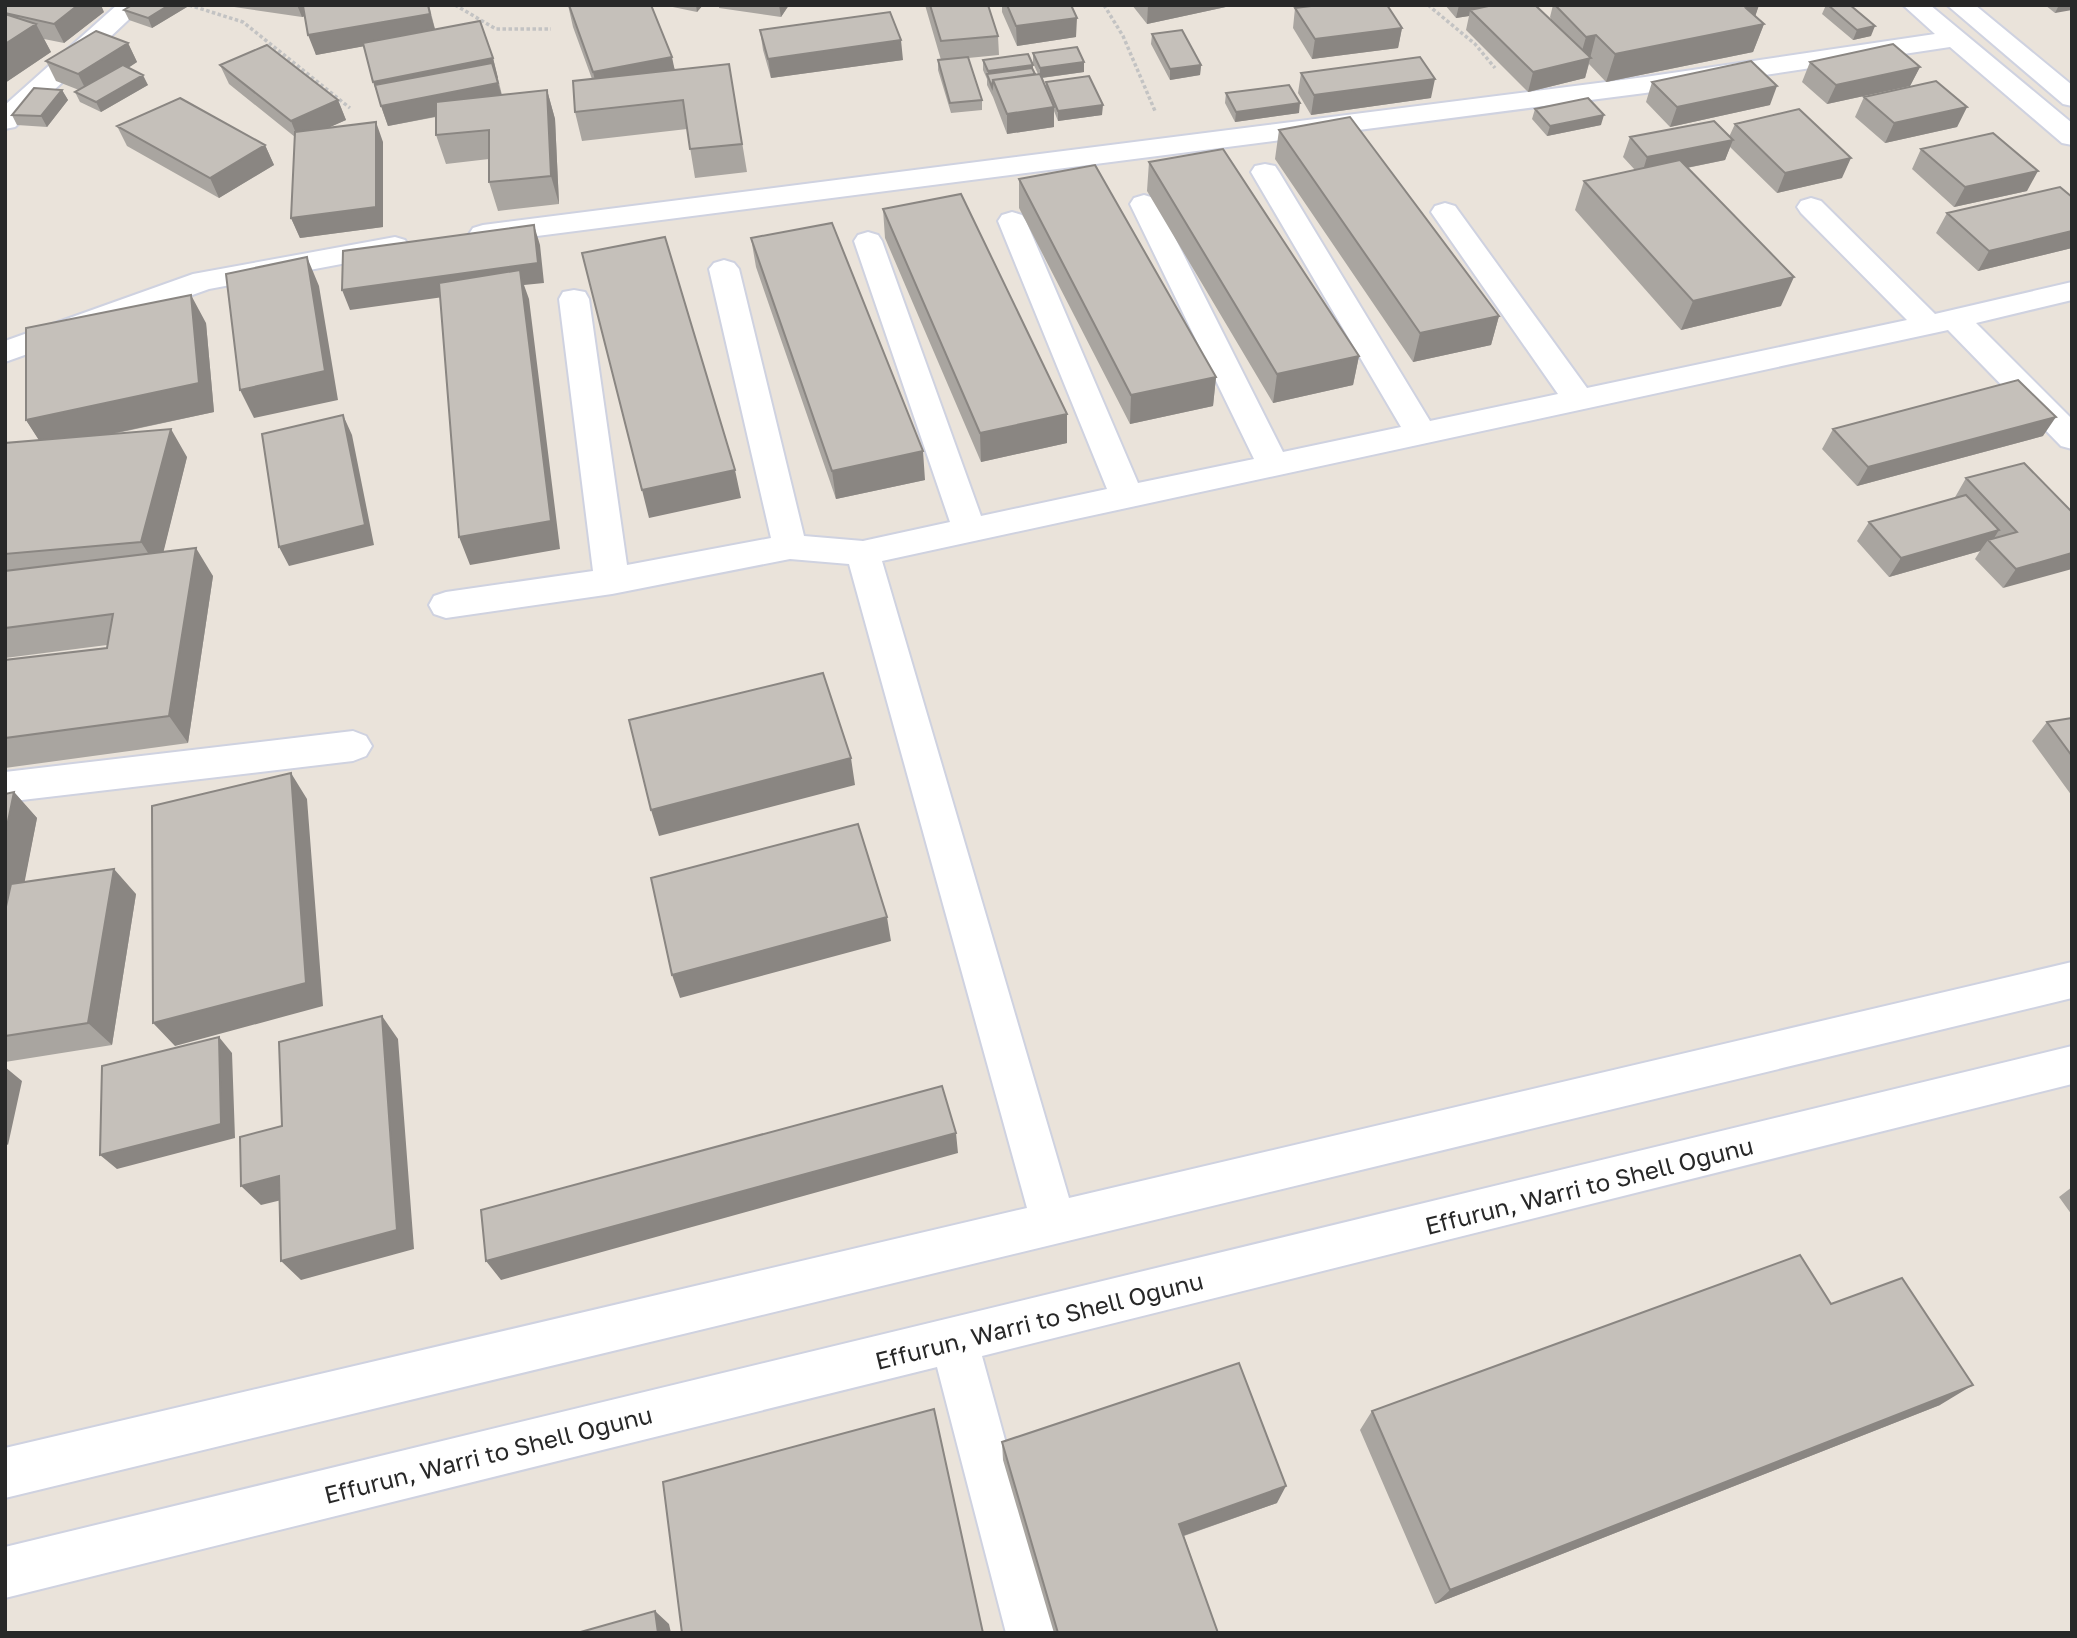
<svg xmlns="http://www.w3.org/2000/svg" width="2077" height="1638" font-family="'Golos Text',sans-serif">
<style>
.lines{fill:none;stroke-linecap:round;stroke-linejoin:round}
.minor-casing{stroke:#cfd2e0;stroke-width:4}
.path{stroke:#c3c3c3;stroke-width:3.5;stroke-dasharray:3.5 2.5;stroke-linecap:butt}
.minor{fill:#fff;fill-rule:evenodd}
.wall{fill:#a9a5a0}
.shaded-wall{fill:#8a8682}
.building{fill:#c5c0ba;stroke:#8a8682;stroke-width:2}
.labels{text-anchor:middle;dominant-baseline:central;stroke-width:7;stroke-linejoin:round;paint-order:stroke}
.near-street-label{font-size:24px;fill:#282828;stroke:#fff}
</style>
<rect width="100%" height="100%" fill="#eae3da"/>
<g class="lines">
<g class="minor-casing">
<path id="minor" d="M117 5H144L15 127 5 129V105Z
M1903 5H1930L2072 123V145L2062 143 1950 47 1645 93 483 243 473 240 469 234 473 228 483 225 1645 77 1935 34Z
M1947 5H1975L2072 85V106L2063 104Z
M1265 164 1275 166 1279 172 1430 421 1558 394 1431 212 1435 206 1445 203 1455 206 1587 388 1907 320 1801 213 1797 207 1801 201 1811 198 1821 201 1935 314 2072 282V300L1976 323 2072 419V449L2061 446 1948 330 882 561 1069 1198 2072 962V998L5 1498V1448L1027 1208 849 564 790 559 612 594 446 618 434 614 429 605 434 596 446 592 593 571 559 299 563 292 574 290 585 292 589 299 627 565 771 538 709 269 714 263 724 260 734 263 739 269 804 536 863 541 950 522 854 241 858 235 868 232 878 235 882 241 981 516 1107 489 998 221 1002 215 1012 212 1022 215 1026 221 1138 483 1254 459 1130 204 1134 198 1144 195 1154 198 1158 204 1283 452 1401 427 1251 172 1255 166Z
M395 237 405 240 409 246 405 252 209 289 5 362V341L193 274Z
M353 731 366 736 372 746 366 756 353 761 5 802V772Z
M2072 1046V1084L982 1356 1058 1633H1006L937 1367 5 1598V1547Z"/>
</g>
<path class="path" d="M189 5 243 22 350 108
M455 5 496 29H551
M1104 5 1123 36 1155 111
M1428 5 1475 44 1495 68"/>
<use href="#minor" class="minor"/>
</g>
<path class="wall" d="M5 5 104 12 64 43 44 39 51 52 5 83Z
M132 5H186L187 7 152 28 129 20 124 10Z
M221 5H429L435 29 493 58 502 95 547 90 555 119 559 204 498 211 489 182V159L446 164 436 135V117L388 126 381 106 364 46 316 55 305 16 302 17Z
M568 5H651L675 70 729 64 747 172 695 178 687 129 582 141 575 112 592 79 573 27Z
M663 5H703L697 12Z
M719 5H789L781 17 719 8Z
M925 5H988L998 36 999 55 968 58 982 100V110L951 113 938 70V60H941Z
M1002 5H1071L1076 37 1017 46 1002 12Z
M1132 5H1235L1147 24Z
M1445 5H1535L1551 20V19L1550 17 1553 5H1759L1755 16 1764 24 1753 52 1606 82 1589 64 1585 78 1528 92 1466 30 1469 16 1456 18Z
M1826 5H1850L1871 36 1853 40 1822 14Z
M2045 5H2072L2055 13Z
M1295 8 1402 28 1398 48 1312 59 1293 28Z
M760 30 903 60 771 78 763 50Z
M1152 34 1201 65 1200 75 1170 80 1151 44Z
M128 43 137 62 128 68 148 85 101 112 80 102 75 92 79 90 56 81 46 61Z
M1033 53 1084 62V72L1042 78 1046 88V82L1102 115 1058 121 1054 111V127L1007 134 993 97 987 85V79L983 70V60L1035 74H1038L1033 63Z
M1810 62 1920 67 1910 86 1827 104 1802 82Z
M220 65 338 100 346 120 327 128 383 142V227L300 238 291 218 295 137 229 84Z
M1301 73 1431 98 1311 115 1298 93Z
M1652 82 1770 105 1670 127 1646 102Z
M62 90 68 100 47 127 17 125 12 115Z
M1226 93 1299 113 1235 122 1225 103Z
M1864 97 1967 107 1957 127 1885 143 1855 117Z
M1535 109 1601 125 1547 136 1532 119Z
M1735 124 1842 178 1777 193 1730 147 1725 160 1687 168 1781 306 1681 330 1575 210 1584 181 1635 170 1623 157 1630 137H1729Z
M117 126 265 145 274 165 219 198 127 146Z
M1279 130 1499 316 1491 345 1413 362 1275 159Z
M1921 149 2027 191 1954 207 1912 169Z
M1149 162 1359 356 1353 385 1273 403 1147 191Z
M1019 179 1216 377 1213 406 1130 424 1019 208Z
M2072 197V248L1978 271 1936 233 1947 213Z
M883 209 1067 443 981 462 885 238Z
M751 238 925 480 836 499 756 267Z
M206 323 214 412 113 434 187 457 163 552 213 576 188 743 5 768V660L107 648V645L5 658V443L39 440 26 420Z
M1833 429 2043 436 1857 486 1822 449Z
M1966 478 2072 512 2003 588 1975 559 1980 551 1889 577 1857 541 1869 522 1954 499Z
M2072 718V796L2032 741 2047 722Z
M14 792 37 818 24 882 136 894 112 1045 5 1062V794Z
M2072 1187V1215L2059 1197Z
M1831 1304 1940 1405 1435 1604 1360 1430 1372 1411Z
M1002 1442 1277 1503 1184 1536 1218 1633H1054L1003 1460Z"/>
<path class="shaded-wall" d="M78 5H101L104 12 64 43 54 24Z
M169 5H186L187 7 152 28 148 18Z
M297 5H338L302 17Z
M428 5 436 33 316 55 308 35Z
M696 5H703L697 12Z
M779 5H789L781 17Z
M1148 5H1235L1147 24Z
M1459 5H1525L1470 10 1469 16 1456 18Z
M1759 5 1752 26 1764 24 1753 52 1606 82 1615 54 1746 8Z
M2059 5H2072V10L2055 13Z
M1077 18 1076 37 1017 46 1016 26Z
M36 24 51 52 5 83V44Z
M1875 26 1871 36 1853 40 1857 30Z
M1402 28 1398 48 1312 59 1315 39Z
M1596 35 1585 78 1528 92 1533 72 1579 61 1586 37Z
M901 40 903 60 771 78 768 59Z
M128 43 137 62 88 94 78 74Z
M672 57 678 86 600 101 593 72Z
M493 58 498 78 380 101 373 82Z
M1084 62V72L1040 78V68Z
M1033 65V75L988 77V71Z
M1201 65 1200 75 1170 80V69Z
M1920 67 1910 86 1827 104 1836 85Z
M143 75 148 85 101 112 96 102Z
M1435 79 1431 98 1311 115 1314 95Z
M498 83 504 103 388 126 381 106Z
M1777 86 1770 105 1670 127 1677 107Z
M62 90 68 100 47 127 41 116Z
M547 90 555 119 559 204 551 176Z
M338 100 346 120 299 141 291 121Z
M1300 103 1299 113 1235 122 1236 112Z
M1103 105 1102 115 1058 121V111Z
M1054 107V127L1007 134V114Z
M1967 107 1957 127 1885 143 1894 123Z
M1604 115 1601 125 1547 136 1550 126Z
M376 122 383 142V227L300 238 291 218Z
M1733 140 1725 160 1641 177 1647 157Z
M265 145 274 165 219 198 210 178Z
M1851 158 1842 178 1777 193 1785 173Z
M2038 171 2027 191 1954 207 1965 187Z
M534 225 540 245 544 283 524 285 529 299 560 549 470 565 459 537 522 286 350 310 342 290Z
M2072 231V248L1978 271 1989 251Z
M307 257 319 286 338 400 254 418 240 390Z
M1794 277 1781 306 1681 330 1693 301Z
M191 295 206 323 214 412 44 448 26 420Z
M1499 316 1491 345 1413 362 1420 333Z
M1359 356 1353 385 1273 403 1277 374Z
M1216 377 1213 406 1130 424 1131 395Z
M1067 414V443L981 462 980 433Z
M343 415 352 435 374 545 289 566 279 547Z
M2056 417 2043 436 1857 486 1868 467Z
M171 429 187 457 159 570 141 542Z
M923 451 925 480 836 499 832 471Z
M735 470 741 498 649 518 642 490Z
M1999 530 1991 543 1988 540 1980 551 1889 577 1901 558Z
M196 548 213 576 188 743 169 716Z
M2072 553V569L2003 588 2016 569Z
M851 758 855 785 659 836 651 810Z
M291 773 307 799 323 1006 175 1046 153 1023Z
M14 792 37 818 5 983V836Z
M114 869 136 894 112 1045 88 1023Z
M887 917 891 941 680 998 672 975Z
M382 1016 398 1039 414 1249 301 1280 281 1261Z
M219 1037 232 1053 235 1138 117 1169 100 1155Z
M5 1067 22 1081 8 1145 5 1143Z
M956 1133 958 1153 501 1280 486 1261Z
M279 1176 298 1196 261 1205 241 1186Z
M1973 1385 1940 1405 1435 1604 1450 1590Z
M1286 1486 1277 1503 1174 1539 1179 1524Z
M655 1611 669 1624 671 1633H658Z"/>
<path class="building" d="M5 5H78L54 24 5 13Z
M132 5H169L148 18 124 10Z
M305 5H428L430 14 308 35 303 6Z
M569 5H651L672 57 593 72Z
M930 5H988L998 36 941 41Z
M1007 5H1071L1077 18 1016 26Z
M1319 5H1387L1402 28 1315 39 1295 8Z
M1493 5H1535L1591 58 1533 72 1470 10Z
M1555 5H1759L1746 8 1764 24 1615 54 1596 35 1586 37Z
M1828 5H1850L1875 26 1857 30Z
M890 12 901 40 768 59 760 30Z
M5 14 36 24 5 44Z
M480 21 493 58 373 82 363 43Z
M1182 30 1201 65 1170 69 1152 34Z
M96 31 128 43 78 74 46 61Z
M1893 44 1920 67 1836 85 1810 62Z
M267 45 338 100 291 121 220 65Z
M1077 47 1084 62 1040 68 1033 53Z
M1028 54 1033 65 988 71 983 60Z
M968 57 982 100 950 103 938 60Z
M1420 57 1435 79 1314 95 1301 73Z
M1751 61 1777 86 1677 107 1652 82Z
M492 63 498 83 381 106 375 85Z
M729 64 742 144 690 149 683 100 575 112 573 81Z
M123 65 143 75 96 102 75 92Z
M1032 68 1035 74 993 80 992 87 987 74Z
M1040 74 1054 107 1007 114 993 80Z
M1089 76 1103 105 1058 111 1046 82Z
M1936 81 1967 107 1894 123 1864 97Z
M1289 85 1300 103 1236 112 1226 93Z
M34 88 62 90 41 116 12 115Z
M547 90 551 176 489 182V130L436 135V102Z
M180 98 265 145 210 178 117 126Z
M1588 98 1604 115 1550 126 1535 109Z
M1799 109 1851 158 1785 173 1735 124Z
M1350 117 1499 316 1420 333 1279 130Z
M1714 121 1733 140 1647 157 1630 137Z
M376 122V207L291 218 295 132Z
M1993 133 2038 171 1965 187 1921 149Z
M1223 149 1359 356 1277 374 1149 162Z
M1680 160 1794 277 1693 301 1584 181Z
M1095 165 1216 377 1131 395 1019 179Z
M2060 187 2072 197V231L1989 251 1947 213Z
M961 194 1067 414 980 433 883 209Z
M832 223 923 451 832 471 751 238Z
M534 225 538 263 342 290 343 251Z
M665 237 735 470 642 490 582 253Z
M307 257 325 371 240 390 226 274Z
M520 270 551 521 459 537 439 283Z
M191 295 199 383 26 420V328Z
M2018 380 2056 417 1868 467 1833 429Z
M343 415 365 525 279 547 262 434Z
M171 429 141 542 5 554V443Z
M2024 463 2072 512V553L2016 569 1988 540 2017 532 1966 478Z
M1966 495 1999 530 1901 558 1869 522Z
M196 548 169 716 5 738V660L107 648 113 614 5 628V571Z
M823 673 851 758 651 810 629 720Z
M2072 718V756L2047 722Z
M291 773 306 983 153 1023 152 806Z
M14 792 5 836V794Z
M858 824 887 917 672 975 651 878Z
M114 869 88 1023 5 1036V911L11 884Z
M382 1016 397 1230 281 1261 279 1176 241 1186 240 1137 282 1126 279 1042Z
M219 1037 221 1124 100 1155 102 1066Z
M942 1086 956 1133 486 1261 481 1210Z
M1800 1255 1831 1304 1902 1278 1973 1385 1450 1590 1372 1411Z
M1239 1363 1286 1486 1179 1524 1218 1633H1058L1002 1442Z
M934 1409 983 1633H682L663 1482Z
M655 1611 658 1633H577Z"/>
<g class="labels">
<g class="near-street-label">
<text transform="translate(1589 1185) rotate(-14)">Effurun, Warri to Shell Ogunu</text>
<text transform="translate(1039 1320) rotate(-14)">Effurun, Warri to Shell Ogunu</text>
<text transform="translate(488 1454) rotate(-14)">Effurun, Warri to Shell Ogunu</text>
</g>
</g>
<rect width="2077" height="1638" fill="none" stroke="#282828" stroke-width="14"/>
</svg>
